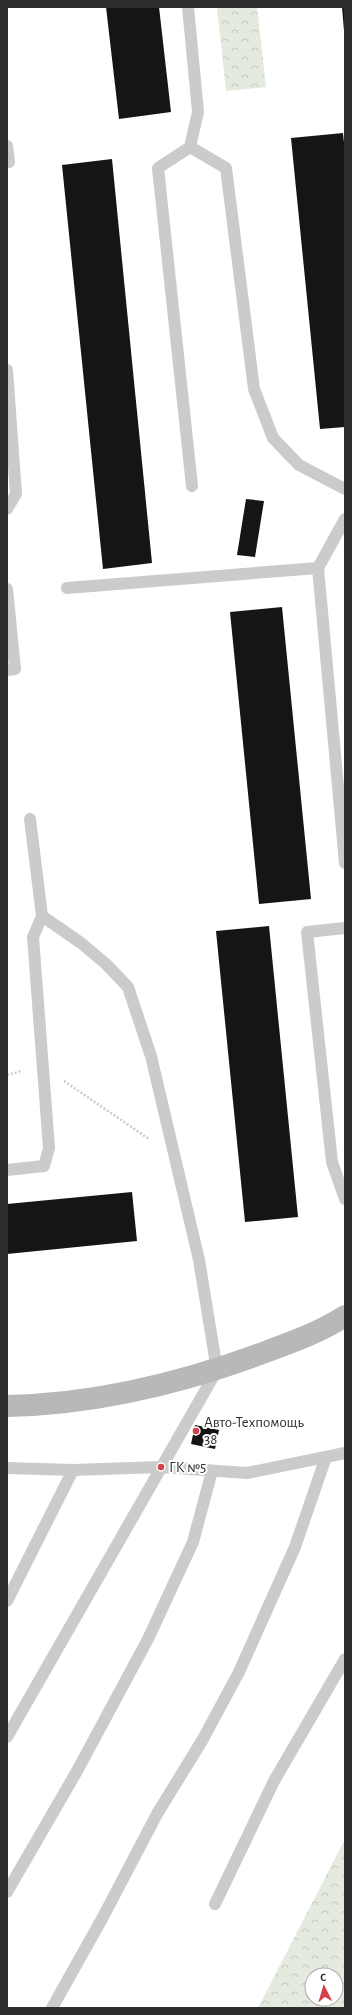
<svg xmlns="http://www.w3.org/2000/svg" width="352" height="2015" font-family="'Alegreya Sans',sans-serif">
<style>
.forest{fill:url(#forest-crowns);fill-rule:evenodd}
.building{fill:#151515}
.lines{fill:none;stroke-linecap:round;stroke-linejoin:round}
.path{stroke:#cbcbcb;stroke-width:2.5;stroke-dasharray:2 2;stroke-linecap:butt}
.lane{stroke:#cbcbcb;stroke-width:12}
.secondary{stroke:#b8b8b8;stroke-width:22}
.poi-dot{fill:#d4414b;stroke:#fff;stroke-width:1.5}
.labels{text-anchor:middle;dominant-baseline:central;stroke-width:4;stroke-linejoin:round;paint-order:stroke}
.poi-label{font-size:15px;fill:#2e2e2e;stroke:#fff;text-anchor:start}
</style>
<defs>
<pattern id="forest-crowns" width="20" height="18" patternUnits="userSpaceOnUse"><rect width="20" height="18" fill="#e4eadd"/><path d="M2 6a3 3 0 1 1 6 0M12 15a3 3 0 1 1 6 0" fill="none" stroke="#c4c9be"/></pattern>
</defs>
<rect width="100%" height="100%" fill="#fff"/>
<path class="forest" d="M217 7H257L266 87 226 91Z
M345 1839V2008H258ZM312 1975H336V1999H312Z"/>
<path class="building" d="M106 7H159L171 112 119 119Z
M342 7H345V31H344Z
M343 133 345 152V427L320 429 291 138Z
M112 159 152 563 103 569 62 165Z
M246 499 264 501 255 557 237 555Z
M282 607 311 899 259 904 230 612Z
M269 926 298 1217 245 1222 216 931Z
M132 1192 137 1241 7 1254V1204Z
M195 1425 219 1430 215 1449 191 1444Z"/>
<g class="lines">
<path class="path" d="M7 1075 22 1071
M64 1081 149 1139"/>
<path class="lane" d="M188 7 198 112 190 147
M7 146 9 162
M7 370 16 494 7 509
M192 486 158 168 190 147 226 168 254 389 273 438 299 465 345 489
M345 519 318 568 345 863
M67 588 318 568
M7 589 15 669 7 670
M345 928 307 932 332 1162 345 1199
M7 1170 44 1166 49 1148 33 937 42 916
M7 1468 73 1470 161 1467 247 1473 345 1453
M7 1601 73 1470
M7 1737 217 1370 199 1260 151 1056 128 987 106 964 81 943 42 916 30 819
M7 1892 77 1771 148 1639 193 1542 212 1471
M215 1904 274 1781 345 1659
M52 2008 103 1917 157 1814 203 1739 239 1672 295 1547 326 1457"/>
<path class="secondary" d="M7 1406C95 1404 186 1382 268 1351 295 1341 320 1332 345 1316"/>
</g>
<g class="poi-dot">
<circle cx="196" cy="1431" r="4"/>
<circle cx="161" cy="1467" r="4"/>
</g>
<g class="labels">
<g class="poi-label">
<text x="204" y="1422">Авто-Техпомощь<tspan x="204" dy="17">38</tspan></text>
<text x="169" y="1467">ГК №5</text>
</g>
</g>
<rect width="352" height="2015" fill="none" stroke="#2e2e2e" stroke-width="16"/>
<g transform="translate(324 1987) rotate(355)"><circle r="19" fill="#ffffff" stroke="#ababab"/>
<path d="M0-3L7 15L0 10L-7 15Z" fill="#d4414b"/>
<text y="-6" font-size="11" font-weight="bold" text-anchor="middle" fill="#2e2e2e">С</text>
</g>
</svg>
